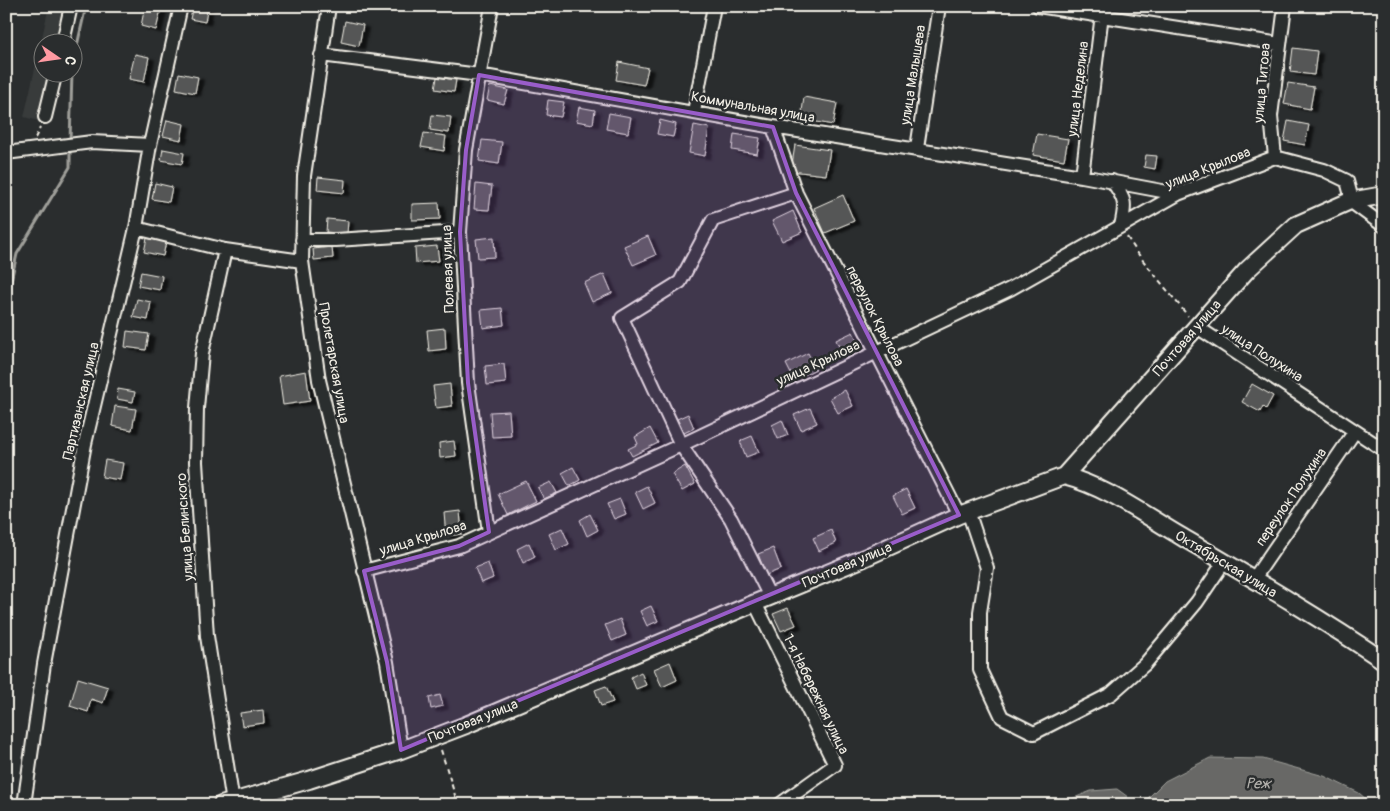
<svg xmlns="http://www.w3.org/2000/svg" width="1390" height="811" font-family="Pangolin,sans-serif">
<style>
.built{fill:#373a3a}
.water{fill:#676866;stroke:#9f9f9a}
.lines{fill:none;stroke-linecap:round;stroke-linejoin:round}
.stream{stroke:#9f9f9a;stroke-width:3}
.building{fill:#555756;stroke:#f4f1e8;filter:url(#shadow)}
.minor-casing{stroke:#f4f1e8;stroke-width:16}
.major-casing{stroke:#f4f1e8;stroke-width:20}
.path{stroke:#f4f1e8;stroke-width:2;stroke-dasharray:5 4;stroke-linecap:butt}
.minor{stroke:#2a2d2e;stroke-width:12}
.major{stroke:#2a2d2e;stroke-width:16}
.marked{fill:#995dc9;fill-opacity:0.2;stroke:#995dc9;stroke-width:4;stroke-linejoin:round}
.labels{text-anchor:middle;dominant-baseline:central;stroke-width:5;stroke-linejoin:round;paint-order:stroke}
.street-label{font-size:14px;fill:#f4f1e8;stroke:#2a2d2e}
.water-label{font-size:15px;font-style:italic;fill:#b5b3ae;stroke:#2a2d2e}
</style>
<defs>
<filter id="shadow"><feDropShadow dx="5.5" dy="3" stdDeviation="1" flood-color="#0009"/></filter>
</defs>
<rect width="100%" height="100%" fill="#2a2d2e"/>
<filter id="ink" filterUnits="userSpaceOnUse"><feTurbulence type="fractalNoise" baseFrequency=".02" numOctaves="2"/><feDisplacementMap in="SourceGraphic" scale="10" xChannelSelector="R" yChannelSelector="G"/><feConvolveMatrix kernelMatrix="1 2 1 2 8 2 1 2 1" color-interpolation-filters="sRGB"/></filter>
<g filter="url(#ink)">
<path class="built" d="M49 6H66L57 42H42V72L50 73 39 121 24 117Z"/>
<path class="water" d="M1210 758 1263 759 1324 776 1359 793 1373 805H1141L1165 781Z
M1117 789 1128 797 1107 805H1057L1091 791Z"/>
<g class="lines">
<path class="stream" d="M72 68 86 6
M70 142 72 72
M6 303 17 254 70 167V148"/>
</g>
<path class="building" d="M145 6 161 9 156 30 141 26Z
M193 6H208L205 22 190 19Z
M345 21 363 25 359 46 341 42Z
M1293 48 1317 51 1314 75 1290 72Z
M135 54 149 57 144 82 129 79Z
M619 62 648 68 644 85 616 80Z
M179 73 198 77 195 93 176 89Z
M437 77 456 80 454 92 435 89Z
M1288 83 1314 87 1310 109 1284 104Z
M490 86 508 90 504 104 487 100Z
M804 97 837 103 833 125 801 119Z
M548 100 564 102 561 117 546 115Z
M579 107 595 110 593 124 576 121Z
M609 113 631 117 628 133 606 129Z
M432 115 451 117 449 133 430 130Z
M167 120 184 124 181 140 163 136Z
M660 120 676 124 673 137 657 134Z
M1288 121 1309 125 1305 145 1284 141Z
M694 125 709 128 705 156 689 153Z
M424 133 446 136 444 151 421 147Z
M734 134 760 138 757 154 732 150Z
M1037 134 1068 139 1064 160 1033 155Z
M482 140 502 142 499 164 479 161Z
M795 145 830 150 826 175 791 171Z
M163 149 184 153 182 164 161 160Z
M1146 155 1157 156 1155 169 1144 167Z
M318 177 345 180 344 193 317 190Z
M155 183 172 187 169 202 152 199Z
M476 184 492 186 489 210 474 209Z
M843 195 854 221 825 233 814 208Z
M439 203 440 219 412 220V204Z
M793 211 802 232 782 241 772 221Z
M327 219 348 221 347 234 326 232Z
M648 236 656 255 633 265 624 246Z
M494 237 495 257 478 258 476 239Z
M147 238 166 242 163 256 144 252Z
M437 246 439 261 416 263 415 248Z
M332 247 333 258 314 260 313 249Z
M141 272 162 276 160 290 138 286Z
M604 274 612 293 592 302 584 283Z
M137 299 151 302 148 320 133 317Z
M502 308 504 325 483 328 481 310Z
M445 328 446 349 429 351 427 330Z
M127 331 149 334 146 350 125 347Z
M853 332 860 347 843 355 836 340Z
M808 353 816 369 794 380 786 364Z
M504 364 506 383 487 385 485 366Z
M306 371 310 401 283 405 279 376Z
M450 384 452 406 436 408 433 386Z
M1252 384 1273 396 1266 409 1263 406 1260 412 1242 402Z
M118 389 135 392 133 402 117 399Z
M845 390 853 406 838 413 830 398Z
M115 406 136 409 132 430 112 426Z
M810 408 817 423 801 430 794 415Z
M509 411 511 436 492 437 490 412Z
M688 414 694 428 684 433 677 419Z
M782 420 788 435 778 439 772 425Z
M650 428 658 443 632 456 628 449 638 444 635 437Z
M752 436 759 452 746 457 740 441Z
M454 441 456 456 440 458 439 443Z
M105 460 123 463 120 480 102 477Z
M685 466 695 484 682 491 672 474Z
M573 467 580 480 569 486 562 473Z
M526 481 536 501 508 515 498 494Z
M551 482 557 493 544 499 538 488Z
M647 486 655 503 643 509 635 492Z
M906 489 915 508 902 514 893 496Z
M620 499 626 514 614 519 607 504Z
M460 511 462 534 446 536 444 513Z
M590 514 598 530 587 536 580 520Z
M562 528 569 544 556 550 549 534Z
M831 530 836 543 819 551 813 538Z
M529 543 535 557 523 563 517 549Z
M773 548 781 569 766 575 758 554Z
M488 563 493 578 481 583 475 568Z
M651 606 658 621 647 626 640 611Z
M788 608 796 625 781 631 773 614Z
M620 619 626 635 612 641 605 625Z
M670 662 677 680 662 687 654 669Z
M641 672 646 685 636 689 631 677Z
M78 678 108 687 103 703 91 699 88 712 70 706Z
M606 686 613 702 601 706 595 690Z
M440 695 443 706 431 709 429 698Z
M263 710 264 723 242 726 240 713Z"/>
<g class="lines">
<g class="minor-casing">
<path id="minor" d="M329 6 304 176 302 261 319 380 387 662 401 750
M1038 6 1280 44
M63 42 71 6
M321 55 479 75 773 127 1082 176 1178 194
M694 112 714 6
M45 117 56 72
M773 127 796 193 959 515
M917 148 939 6
M6 153 92 142 150 145
M1275 157 1271 116 1285 6
M1275 157 1324 170 1347 181 1350 192V201L1384 226
M1082 176 1103 6
M1112 181C1126 200 1126 204 1121 226
M136 228 225 250 302 261
M302 240H336L460 232
M225 250 202 353 197 408 196 462 207 636 233 803
M1197 327 1384 450
M968 511 987 568 980 612V670L1002 717 1034 733 1111 694 1145 664 1197 602 1224 562
M489 532 468 383 460 232 466 150 492 6
M364 571 459 546 681 445 1010 289 1178 194 1275 157
M1253 580 1355 431
M770 597 731 519 681 445 622 318 680 282 713 220 796 193
M755 603 835 765 779 805
M24 805 44 664 85 444 136 228 150 145 181 6"/>
</g>
<g class="major-casing">
<path id="major" d="M1064 476C1107 487 1144 515 1182 537 1250 577 1319 617 1384 661
M221 805 309 780 401 750 466 725 755 603 864 558 959 515 1064 476 1247 270 1296 225 1350 201 1384 195"/>
</g>
<path class="path" d="M35 138 40 128
M1127 237 1141 258 1188 316
M441 750 458 805"/>
<use href="#minor" class="minor"/>
<use href="#major" class="major"/>
</g>
</g>
<path class="marked" d="M479 75 773 127 796 193 959 515 401 750 387 662 364 571 459 546 489 532 468 383 460 232 466 150Z"/>
<g class="labels">
<g class="street-label">
<text transform="translate(913 75) rotate(-81)">улица Малышева</text>
<text transform="translate(1262 83) rotate(-85)">улица Титова</text>
<text transform="translate(1078 89) rotate(-83)">улица Неделина</text>
<text transform="translate(753 107) rotate(10)">Коммунальная улица</text>
<text transform="translate(1208 168) rotate(-22)">улица Крылова</text>
<text transform="translate(448 269) rotate(-92)">Полевая улица</text>
<text transform="translate(875 316) rotate(63)">переулок Крылова</text>
<text transform="translate(1187 338) rotate(-49)">Почтовая улица</text>
<text transform="translate(1262 353) rotate(33)">улица Полухина</text>
<text transform="translate(334 363) rotate(80)">Пролетарская улица</text>
<text transform="translate(818 363) rotate(-25)">улица Крылова</text>
<text transform="translate(81 401) rotate(-77)">Партизанская улица</text>
<text transform="translate(1291 497) rotate(-56)">переулок Полухина</text>
<text transform="translate(185 527) rotate(-94)">улица Белинского</text>
<text transform="translate(423 538) rotate(-17)">улица Крылова</text>
<text transform="translate(1226 564) rotate(31)">Октябрьская улица</text>
<text transform="translate(847 565) rotate(-23)">Почтовая улица</text>
<text transform="translate(816 694) rotate(64)">1-я Набережная улица</text>
<text transform="translate(473 721) rotate(-22)">Почтовая улица</text>
</g>
<g class="water-label">
<text transform="translate(1258 784) rotate(1)">Реж</text>
</g>
</g>
<rect width="1390" height="811" fill="none" stroke="#2a2d2e" stroke-width="25"/>
<rect x="12" y="12" width="1365" height="786" fill="none" stroke="#f4f1e8" stroke-width="2" filter="url(#ink)"/>
<g transform="translate(58 58) rotate(103)"><circle r="24" fill="#2a2d2e" stroke="#7b7b78"/>
<path d="M0-4L9 19L0 12L-9 19Z" fill="#ff9aa2"/>
<text y="-8" font-size="14" font-weight="bold" text-anchor="middle" fill="#f4f1e8">С</text>
</g>
</svg>
